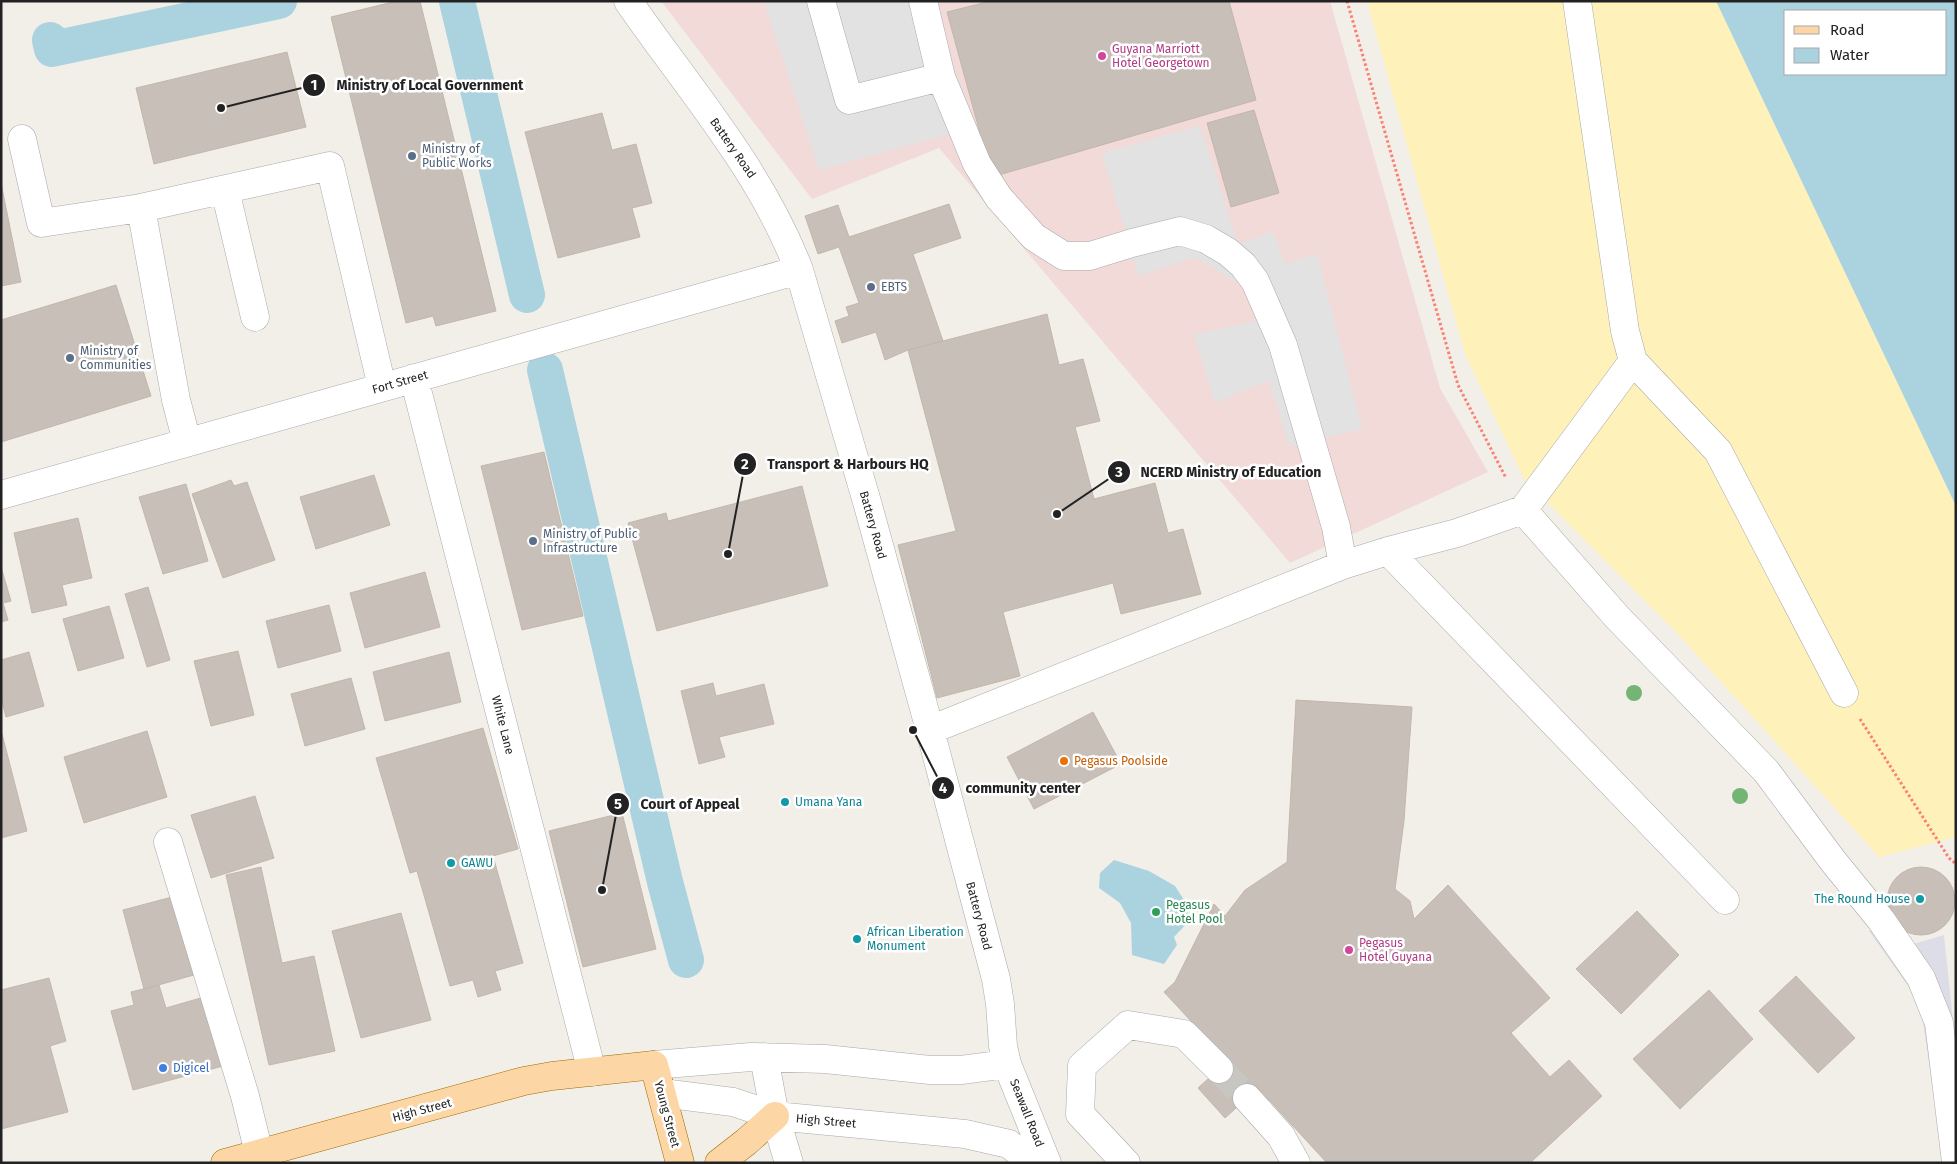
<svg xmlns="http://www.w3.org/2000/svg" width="1957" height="1164" font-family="'Fira Sans',sans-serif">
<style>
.commercial{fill:#f2dad9}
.sand{fill:#fff1ba}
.parking{fill:#e2e2e2}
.plaza{fill:#dddde8}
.water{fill:#aad3df;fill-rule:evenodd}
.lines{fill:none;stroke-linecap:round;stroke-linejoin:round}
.canal{stroke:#aad3df;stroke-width:36}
.building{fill:#c7bfb8;stroke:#c4b6ab}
.minor-tunnel{stroke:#c8c6c1;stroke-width:28;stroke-dasharray:28 14;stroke-linecap:butt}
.minor-casing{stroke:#a9a9a9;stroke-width:29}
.major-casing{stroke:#a06b00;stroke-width:29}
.path{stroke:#fa8072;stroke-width:3;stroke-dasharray:2.5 2.5;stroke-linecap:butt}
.minor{stroke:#fff;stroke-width:28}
.major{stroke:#fcd6a4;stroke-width:28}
.tree{fill:#74b475}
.hotel-dot{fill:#d1479c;stroke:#fff;stroke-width:2}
.service-dot{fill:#5c6f8a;stroke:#fff;stroke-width:2}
.food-dot{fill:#e8710a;stroke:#fff;stroke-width:2}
.culture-dot{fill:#0f9aa8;stroke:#fff;stroke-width:2}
.leisure-dot{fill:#2e9e5b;stroke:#fff;stroke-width:2}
.shop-dot{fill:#3f7fe0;stroke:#fff;stroke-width:2}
.labels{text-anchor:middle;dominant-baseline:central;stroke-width:5;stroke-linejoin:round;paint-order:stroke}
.hotel-label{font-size:12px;fill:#b23c85;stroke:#fff;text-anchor:start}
.street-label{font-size:12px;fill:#222;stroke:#fff}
.service-label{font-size:12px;fill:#4e5e75;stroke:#fff;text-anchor:start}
.food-label{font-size:12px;fill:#c56008;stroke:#fff;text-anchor:start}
.culture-label{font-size:12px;fill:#0d838f;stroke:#fff;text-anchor:start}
.leisure-label{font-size:12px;fill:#27864d;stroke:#fff;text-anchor:start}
.shop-label{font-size:12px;fill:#366cbe;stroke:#fff;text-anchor:start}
.leader{fill:none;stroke:#222;stroke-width:2}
.callout-dot{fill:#222;stroke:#fff;stroke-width:2}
.mark-label{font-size:15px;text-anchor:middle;font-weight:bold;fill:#fff}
.callout-label{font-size:14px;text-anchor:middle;font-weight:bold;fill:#222;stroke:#fff;stroke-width:5;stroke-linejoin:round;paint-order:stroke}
</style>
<rect width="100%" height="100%" fill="#f2efe9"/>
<path class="commercial" d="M661 1H1330L1440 388 1488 472 1290 563 939 148 812 199Z"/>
<path class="sand" d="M1367 1H1716L1956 506V837L1879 857 1675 631 1524 479 1465 354Z"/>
<path class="parking" d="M764 1H911L953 133 819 170Z
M1200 126 1238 244 1273 232 1285 264 1317 254 1362 429 1289 446 1269 380 1215 403 1194 334 1259 321 1246 288 1195 257 1139 276 1102 153Z"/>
<path class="plaza" d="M1881 920 1913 944 1944 935 1956 1049 1944 1163 1920 1003 1869 931Z"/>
<path class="water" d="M1716 1H1956V506ZM1786 11H1946V74H1786Z
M1114 860 1149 871 1175 886 1184 900 1190 920 1174 937 1177 945 1164 964 1132 955 1131 923 1120 903 1099 888 1100 873Z"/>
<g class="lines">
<path class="canal" d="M457 1 527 295
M50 40 52 49 279 1
M545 370 665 882 686 960"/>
</g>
<path class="building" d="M397 1H420L496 311 436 326 433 316 406 323 331 17Z
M991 1H1229L1256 100 992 177 947 12Z
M287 52 306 127 154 164 136 88Z
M1254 110 1279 193 1231 207 1207 123Z
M602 113 612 150 636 144 652 203 632 208 640 237 558 258 525 132Z
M1 183 21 282 1 286Z
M949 204 961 238 913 254 943 341 908 350 885 360 876 332 842 343 835 321 849 316 846 307 859 303 839 247 818 254 805 216 838 205 849 237Z
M116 285 151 396 1 442V320Z
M1047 314 1059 365 1083 359 1100 421 1075 427 1094 499 1155 483 1168 533 1183 529 1201 594 1121 614 1113 583 1003 612 1020 676 937 698 898 545 956 531 908 350Z
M544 452 583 616 522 630 481 466Z
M374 475 390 525 316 549 300 497Z
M231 480 234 486 247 482 275 560 223 578 192 494Z
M186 484 208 561 163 574 139 497Z
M802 486 828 586 657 631 628 523 666 513 668 521Z
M78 518 92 578 62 585 67 605 32 613 14 533Z
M1 567 11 601 3 603 8 620 1 622Z
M425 572 440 627 365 648 350 593Z
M148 587 170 660 147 667 125 594Z
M329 605 341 651 278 668 266 621Z
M109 606 124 658 78 671 63 619Z
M238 651 254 715 211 726 194 661Z
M29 652 44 706 6 717 1 698V660Z
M449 652 461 702 385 721 373 672Z
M351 678 365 729 305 746 291 694Z
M713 683 716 696 764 684 774 724 719 737 725 757 699 764 681 691Z
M1296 700 1412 707 1404 821 1395 889 1410 901 1414 919 1448 885 1550 998 1511 1033 1550 1077 1569 1060 1602 1096 1530 1163H1327L1258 1088 1225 1118 1198 1088 1228 1061 1164 992 1175 982 1214 904 1225 916 1245 890 1287 862Z
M1093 712 1121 764 1034 809 1007 757Z
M483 728 518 849 493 856 523 963 495 971 501 990 478 997 473 980 450 986 417 871 410 873 376 758Z
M1 730 27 831 1 838Z
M147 731 167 797 84 823 64 757Z
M255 796 274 858 211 878 191 815Z
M622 813 656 949 583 967 549 831Z
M261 867 282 963 314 956 335 1051 269 1065 226 875Z
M1887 901a34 34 0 1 1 68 0a34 34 0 1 1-68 0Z
M172 897 194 975 144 989 123 910Z
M1637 911 1679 955 1621 1014 1576 969Z
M401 913 431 1020 361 1038 332 931Z
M1796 976 1855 1038 1818 1073 1759 1011Z
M49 978 66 1041 50 1046 68 1112 1 1129V990Z
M159 985 166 1008 204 997 223 1066 133 1090 111 1011 134 1005 131 992Z
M1709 990 1753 1039 1680 1109 1633 1059Z"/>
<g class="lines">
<path class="minor-tunnel" d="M1219 1069 1247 1098"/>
<g class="minor-casing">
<path id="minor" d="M628 1C688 88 761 170 799 270L867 502 930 730 996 979 1000 1004 1003 1046 1007 1064 1047 1163
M821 1 849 100 941 77
M923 1 941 77 977 164 999 198 1034 237 1064 256H1090L1132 243 1180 231 1206 239 1228 252 1243 265 1255 281 1283 345 1336 527 1343 565
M22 139 41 223 141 208
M225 190 255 317
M1633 361 1718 451 1844 693
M414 378 592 1072
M187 442 176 400 141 208 330 166 382 387
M1 495 799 270
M1523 510 1617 617 1766 771 1833 861 1881 920 1921 978 1939 1023 1956 1162
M1388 551 1725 900
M930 730 1343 565 1388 551 1457 533 1523 510 1633 361 1625 331 1577 1
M168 842 245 1096 259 1153
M764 1057 775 1116 789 1163
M654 1065 751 1057 825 1059 930 1070H961L1007 1064
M662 1093 733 1102 775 1116 965 1134 1009 1144 1032 1163
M1247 1098 1281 1136 1296 1163
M1126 1163 1080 1114 1082 1066 1128 1025 1184 1034 1219 1069"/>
</g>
<g class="major-casing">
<path id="major" d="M225 1163 524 1081 552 1076 654 1065 680 1163
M719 1163 746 1142 775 1116"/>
</g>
<path class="path" d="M1347 1 1458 385 1506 478
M1860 719 1949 858 1956 864"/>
<use href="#minor" class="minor"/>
<use href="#major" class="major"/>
</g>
<g class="tree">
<circle cx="1634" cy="693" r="8"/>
<circle cx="1740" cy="796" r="8"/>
</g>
<g class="hotel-dot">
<circle cx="1102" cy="56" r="5"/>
<circle cx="1349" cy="950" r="5"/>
</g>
<g class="service-dot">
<circle cx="412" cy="156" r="5"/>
<circle cx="871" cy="287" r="5"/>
<circle cx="70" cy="358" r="5"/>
<circle cx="533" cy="541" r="5"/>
</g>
<circle class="food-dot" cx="1064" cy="761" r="5"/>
<g class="culture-dot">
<circle cx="785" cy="802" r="5"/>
<circle cx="451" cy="863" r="5"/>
<circle cx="1920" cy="899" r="5"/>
<circle cx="857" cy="939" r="5"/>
</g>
<circle class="leisure-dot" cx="1156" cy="912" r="5"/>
<circle class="shop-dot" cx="163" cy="1068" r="5"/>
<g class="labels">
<g class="hotel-label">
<text x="1112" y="49">Guyana Marriott<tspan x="1112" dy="14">Hotel Georgetown</tspan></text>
<text x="1359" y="943">Pegasus<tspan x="1359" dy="14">Hotel Guyana</tspan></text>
</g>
<g class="street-label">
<text transform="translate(733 148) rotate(55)">Battery Road</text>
<text transform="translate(400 382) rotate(-16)">Fort Street</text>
<text transform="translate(873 525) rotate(74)">Battery Road</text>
<text transform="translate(503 725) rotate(76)">White Lane</text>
<text transform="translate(979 916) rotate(75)">Battery Road</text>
<text transform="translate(422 1110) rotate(-15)">High Street</text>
<text transform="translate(1027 1113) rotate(68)">Seawall Road</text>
<text transform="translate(667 1114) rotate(75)">Young Street</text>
<text transform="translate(826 1121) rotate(5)">High Street</text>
</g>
<g class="service-label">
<text x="422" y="149">Ministry of<tspan x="422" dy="14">Public Works</tspan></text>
<text x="881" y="287">EBTS</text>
<text x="80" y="351">Ministry of<tspan x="80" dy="14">Communities</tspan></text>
<text x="543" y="534">Ministry of Public<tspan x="543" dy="14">Infrastructure</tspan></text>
</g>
<g class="food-label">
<text x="1074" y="761">Pegasus Poolside</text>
</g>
<g class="culture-label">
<text x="795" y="802">Umana Yana</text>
<text x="461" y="863">GAWU</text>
<text x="1910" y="899" text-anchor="end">The Round House</text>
<text x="867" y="932">African Liberation<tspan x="867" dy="14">Monument</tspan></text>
</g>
<g class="leisure-label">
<text x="1166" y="905">Pegasus<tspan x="1166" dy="14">Hotel Pool</tspan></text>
</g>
<g class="shop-label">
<text x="173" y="1068">Digicel</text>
</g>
</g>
<path class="leader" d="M221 108L314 85M728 554L745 464M1057 514L1119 472M913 730L943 788M602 890L618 804"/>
<g class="callout-dot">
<circle cx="221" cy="108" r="5"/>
<circle cx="728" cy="554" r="5"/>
<circle cx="1057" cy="514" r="5"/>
<circle cx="913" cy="730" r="5"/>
<circle cx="602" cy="890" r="5"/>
<circle cx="314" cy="85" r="12"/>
<circle cx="745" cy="464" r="12"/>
<circle cx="1119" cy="472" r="12"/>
<circle cx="943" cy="788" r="12"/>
<circle cx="618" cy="804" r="12"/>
</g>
<g class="mark-label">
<text x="314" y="90">1</text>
<text x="745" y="469">2</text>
<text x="1119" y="477">3</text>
<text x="943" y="793">4</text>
<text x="618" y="809">5</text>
</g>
<g class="callout-label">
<text x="430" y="90">Ministry of Local Government</text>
<text x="848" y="469">Transport &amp; Harbours HQ</text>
<text x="1231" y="477">NCERD Ministry of Education</text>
<text x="1023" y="793">community center</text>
<text x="690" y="809">Court of Appeal</text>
</g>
<rect width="1957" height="1164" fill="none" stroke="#222222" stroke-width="5"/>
<rect x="1784" y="10" width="162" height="65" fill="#ffffff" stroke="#a7a7a7"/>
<rect x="1794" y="26" width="25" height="8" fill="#fcd6a4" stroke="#a7a7a7"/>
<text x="1830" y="35" font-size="15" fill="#222222">Road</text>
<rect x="1794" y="48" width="25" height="15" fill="#aad3df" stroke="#a7a7a7"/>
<text x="1830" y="60" font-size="15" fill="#222222">Water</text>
</svg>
